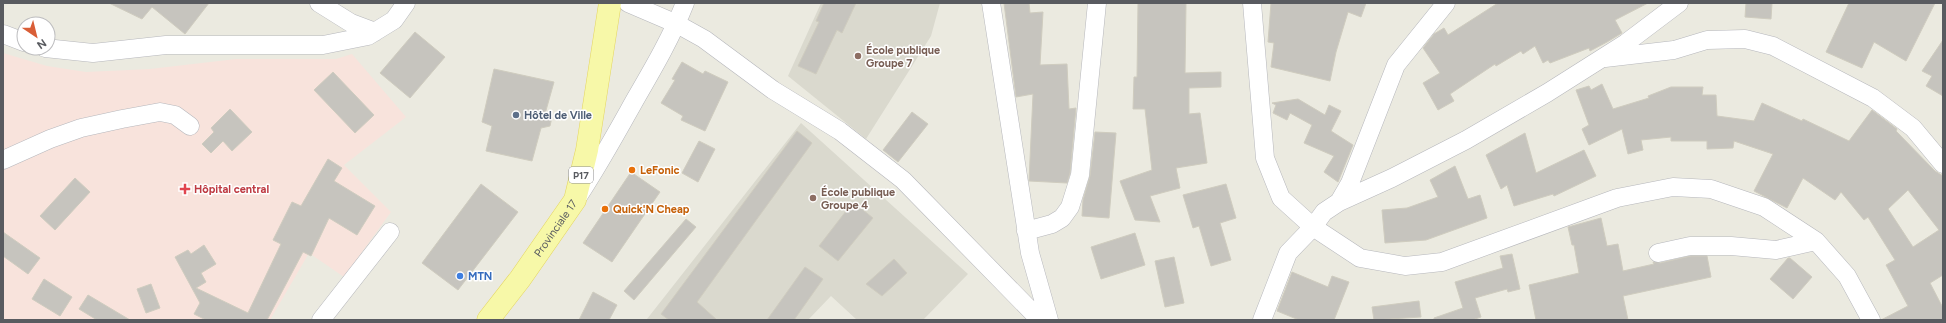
<svg xmlns="http://www.w3.org/2000/svg" width="1946" height="323" font-family="Figtree,sans-serif">
<style>
.education{fill:#dad9ce}
.medical{fill:#f8e3dc}
.building{fill:#c6c4be;stroke:#cfccbf;fill-rule:evenodd}
.lines{fill:none;stroke-linecap:round;stroke-linejoin:round}
.minor-casing{stroke:#b6b7bc;stroke-width:19}
.major-casing{stroke:#e4d55f;stroke-width:23}
.minor{stroke:#fff;stroke-width:18}
.major{stroke:#f7f8a8;stroke-width:22}
.education-dot{fill:#8d6e63;stroke:#fff;stroke-width:1.5}
.service-dot{fill:#5c6f8a;stroke:#fff;stroke-width:1.5}
.food-dot{fill:#e8710a;stroke:#fff;stroke-width:1.5}
.health-dot{fill:#e0444e;stroke:#fff;stroke-width:1.5}
.shop-dot{fill:#3f7fe0;stroke:#fff;stroke-width:1.5}
.labels{text-anchor:middle;dominant-baseline:central;stroke-width:3;stroke-linejoin:round;paint-order:stroke}
.shield{fill:#fff;stroke:#8b8c90;stroke-width:1}
.shield-label{font-size:10px;font-weight:bold;fill:#595b60}
.education-label{font-size:11px;font-weight:bold;fill:#785e54;stroke:#fff;text-anchor:start}
.service-label{font-size:11px;font-weight:bold;fill:#4e5e75;stroke:#fff;text-anchor:start}
.food-label{font-size:11px;font-weight:bold;fill:#c56008;stroke:#fff;text-anchor:start}
.health-label{font-size:11px;font-weight:bold;fill:#be3a42;stroke:#fff;text-anchor:start}
.street-label{font-size:11px;fill:#595b60;stroke:#fff}
.shop-label{font-size:11px;font-weight:bold;fill:#366cbe;stroke:#fff;text-anchor:start}
</style>
<rect width="100%" height="100%" fill="#ebeae0"/>
<path class="education" d="M821 3H940L931 36 866 139 788 76Z
M801 123 968 274 923 320H857L831 296 808 320H648L647 319Z"/>
<path class="medical" d="M3 53 47 66 86 72 150 69 236 59H336L352 54 406 117 344 165 391 212 344 277 309 253 270 320H3Z"/>
<path class="building" d="M109 3H209L185 34 152 7 142 19Z
M824 3H856L842 33 837 30 816 74 798 66 819 22 816 21Z
M1004 3H1029L1030 13 1043 12 1040 65 1067 64 1069 109 1076 108 1070 173 1067 183 1029 181 1033 94 1016 97Z
M1138 3H1186L1185 73 1221 72V87L1189 88V114L1200 113 1207 163 1176 168 1180 188 1150 196 1160 222 1135 220 1120 181 1152 170 1145 109H1133L1134 77H1137Z
M1271 3H1366L1361 17 1348 12 1336 52 1330 81 1271 67 1274 43 1268 42Z
M1498 3H1648L1615 20 1622 33 1607 42 1590 51 1589 48 1550 63 1548 60 1543 63 1535 46 1523 54 1521 51 1496 66 1495 64 1450 94 1454 101 1438 110 1423 83 1440 73 1423 48 1434 34 1444 28 1448 35Z
M1746 3H1772L1771 19 1745 17Z
M1849 3H1935L1906 61 1874 42 1862 68 1826 52Z
M415 32 445 57 410 98 380 73Z
M1943 40V96L1926 86 1932 76 1922 71Z
M682 62 703 74 705 71 728 82 705 131 681 120 683 116 661 103 675 80 672 79Z
M494 69 554 82 545 114 552 117 550 126 541 128 532 161 486 151 492 126 482 122Z
M333 72 374 115 355 133 314 90Z
M1602 84 1613 109 1649 98 1648 96 1671 87H1703L1702 95H1716L1717 116 1754 121 1762 103 1802 121 1803 119 1849 141 1872 110 1897 129 1896 131 1935 171 1943 176V275L1930 283 1943 308V320H1881L1908 306 1886 265 1895 260 1868 217 1864 220 1841 192 1835 200 1803 178 1787 208 1754 191 1773 154 1734 141 1733 148 1707 149V141H1671V137L1641 140 1643 150 1628 154 1622 129 1589 145 1582 129 1589 125 1576 90 1589 86 1591 90ZM1908 190 1939 230 1913 247 1888 209Z
M1298 99 1325 115 1329 105 1341 111 1331 131 1353 145 1338 182 1324 172 1334 156 1304 143 1312 125 1290 113 1287 120 1273 113 1276 105 1272 103Z
M230 109 252 132 232 151 223 141 211 153 202 144 214 132 211 128Z
M912 112 928 124 898 162 883 150Z
M797 131 812 143 697 302 717 320H669L661 314Z
M1095 132 1116 133 1109 218 1082 216 1083 200 1090 176Z
M1525 133 1536 173 1584 150 1596 176 1554 196 1553 194 1514 206 1507 185 1501 189 1486 155Z
M699 141 715 149 698 182 682 173Z
M328 159 342 168 334 181 375 206 357 235 329 218 311 256 303 252 267 320H206L194 314 200 303 175 257 188 250 191 254 204 245 216 264 201 273 206 282 196 288 248 313 281 244 273 240 292 202 301 206Z
M1455 166 1468 199 1480 195 1487 218 1426 240 1385 243 1382 210 1407 208 1438 197 1430 180Z
M631 172 660 192 612 262 583 243Z
M75 178 90 192 55 230 40 216Z
M481 184 518 212 458 290 422 263Z
M1226 184 1236 218 1220 223 1231 260 1211 266 1199 226 1193 228 1183 195Z
M853 202 873 218 838 261 819 246Z
M1601 218 1607 246 1618 244 1623 271 1654 264 1653 262 1660 263 1691 256H1707L1711 277 1623 296 1628 320H1536L1529 285 1579 273 1574 245H1572L1568 227Z
M686 219 696 227 634 300 624 291Z
M3 232 40 258 28 274 3 256Z
M1135 233 1145 265 1101 279 1091 247Z
M1512 254 1520 289 1508 292 1507 289 1475 298 1481 317 1472 320H1434V318L1463 308 1455 282 1503 268 1500 256Z
M1174 257 1184 303 1165 307 1155 261Z
M1788 258H1790L1812 277 1793 299 1770 279Z
M894 259 907 273 882 296 866 284Z
M805 267 823 279 794 320H767Z
M1292 272 1328 287 1332 276 1349 282 1334 320H1299L1277 311Z
M44 279 72 297 60 316 32 299Z
M151 284 160 308 146 313 137 289Z
M593 292 617 305 609 320H579Z
M88 295 130 320H97L79 309Z
M1419 301 1421 317 1374 320 1372 307Z"/>
<g class="lines">
<g class="minor-casing">
<path id="minor" d="M319 3 351 23 375 32
M628 3 677 24 704 39 773 90 840 131 903 180 1040 320
M991 3 1030 253 1049 320
M1252 3 1265 158 1281 198 1313 227 1360 258 1405 266 1442 262 1617 198 1673 187 1711 189 1764 207 1816 241 1847 276 1871 320
M3 34 24 42
M45 48 93 53 166 45H323L368 36 394 20 406 3
M1605 58 1674 50 1707 40 1745 39 1773 46 1873 98 1913 128 1943 164
M3 160 50 139 81 128 122 119 160 112 175 115 190 126
M579 195C600 163 618 130 636 98 654 67 672 36 685 3
M1339 202 1350 183 1396 65 1446 3
M1026 231 1052 224 1062 218 1070 207 1080 175 1097 3
M1658 253 1690 246H1731L1776 250 1816 241
M321 320 390 232
M1262 320 1288 253 1313 227 1324 212 1339 202 1392 178 1466 140 1547 93 1626 43 1679 3"/>
</g>
<g class="major-casing">
<g id="major">
<path id="s1" d="M488 320 520 279 575 200 587 150 610 3"/>
</g>
</g>
<use href="#minor" class="minor"/>
<use href="#major" class="major"/>
</g>
<g class="education-dot">
<circle cx="858" cy="56" r="4"/>
<circle cx="813" cy="198" r="4"/>
</g>
<circle class="service-dot" cx="516" cy="115" r="4"/>
<g class="food-dot">
<circle cx="632" cy="170" r="4"/>
<circle cx="605" cy="209" r="4"/>
</g>
<path class="health-dot" d="M183 183h4v4h4v4h-4v4h-4v-4h-4v-4h4z"/>
<circle class="shop-dot" cx="460" cy="276" r="4"/>
<g class="labels">
<rect class="shield" x="569" y="167" width="24" height="16" rx="3"/>
<g class="shield-label">
<text x="581" y="175">P17</text>
</g>
<g class="education-label">
<text x="866" y="50">École publique<tspan x="866" dy="13">Groupe 7</tspan></text>
<text x="821" y="192">École publique<tspan x="821" dy="13">Groupe 4</tspan></text>
</g>
<g class="service-label">
<text x="524" y="115">Hôtel de Ville</text>
</g>
<g class="food-label">
<text x="640" y="170">LeFonic</text>
<text x="613" y="209">Quick'N Cheap</text>
</g>
<g class="health-label">
<text x="194" y="189">Hôpital central</text>
</g>
<g class="street-label">
<text stroke="none"><textPath href="#s1" startOffset="114">Provinciale 17</textPath></text>
</g>
<g class="shop-label">
<text x="468" y="276">MTN</text>
</g>
</g>
<rect width="1946" height="323" fill="none" stroke="#595b60" stroke-width="8"/>
<g transform="translate(36 36) rotate(145)"><circle r="19" fill="#ffffff" stroke="#bdbdbf"/>
<path d="M0-3L7 15L0 10L-7 15Z" fill="#d95e37"/>
<text y="-6" font-size="11" font-weight="bold" text-anchor="middle" fill="#595b60">N</text>
</g>
</svg>
